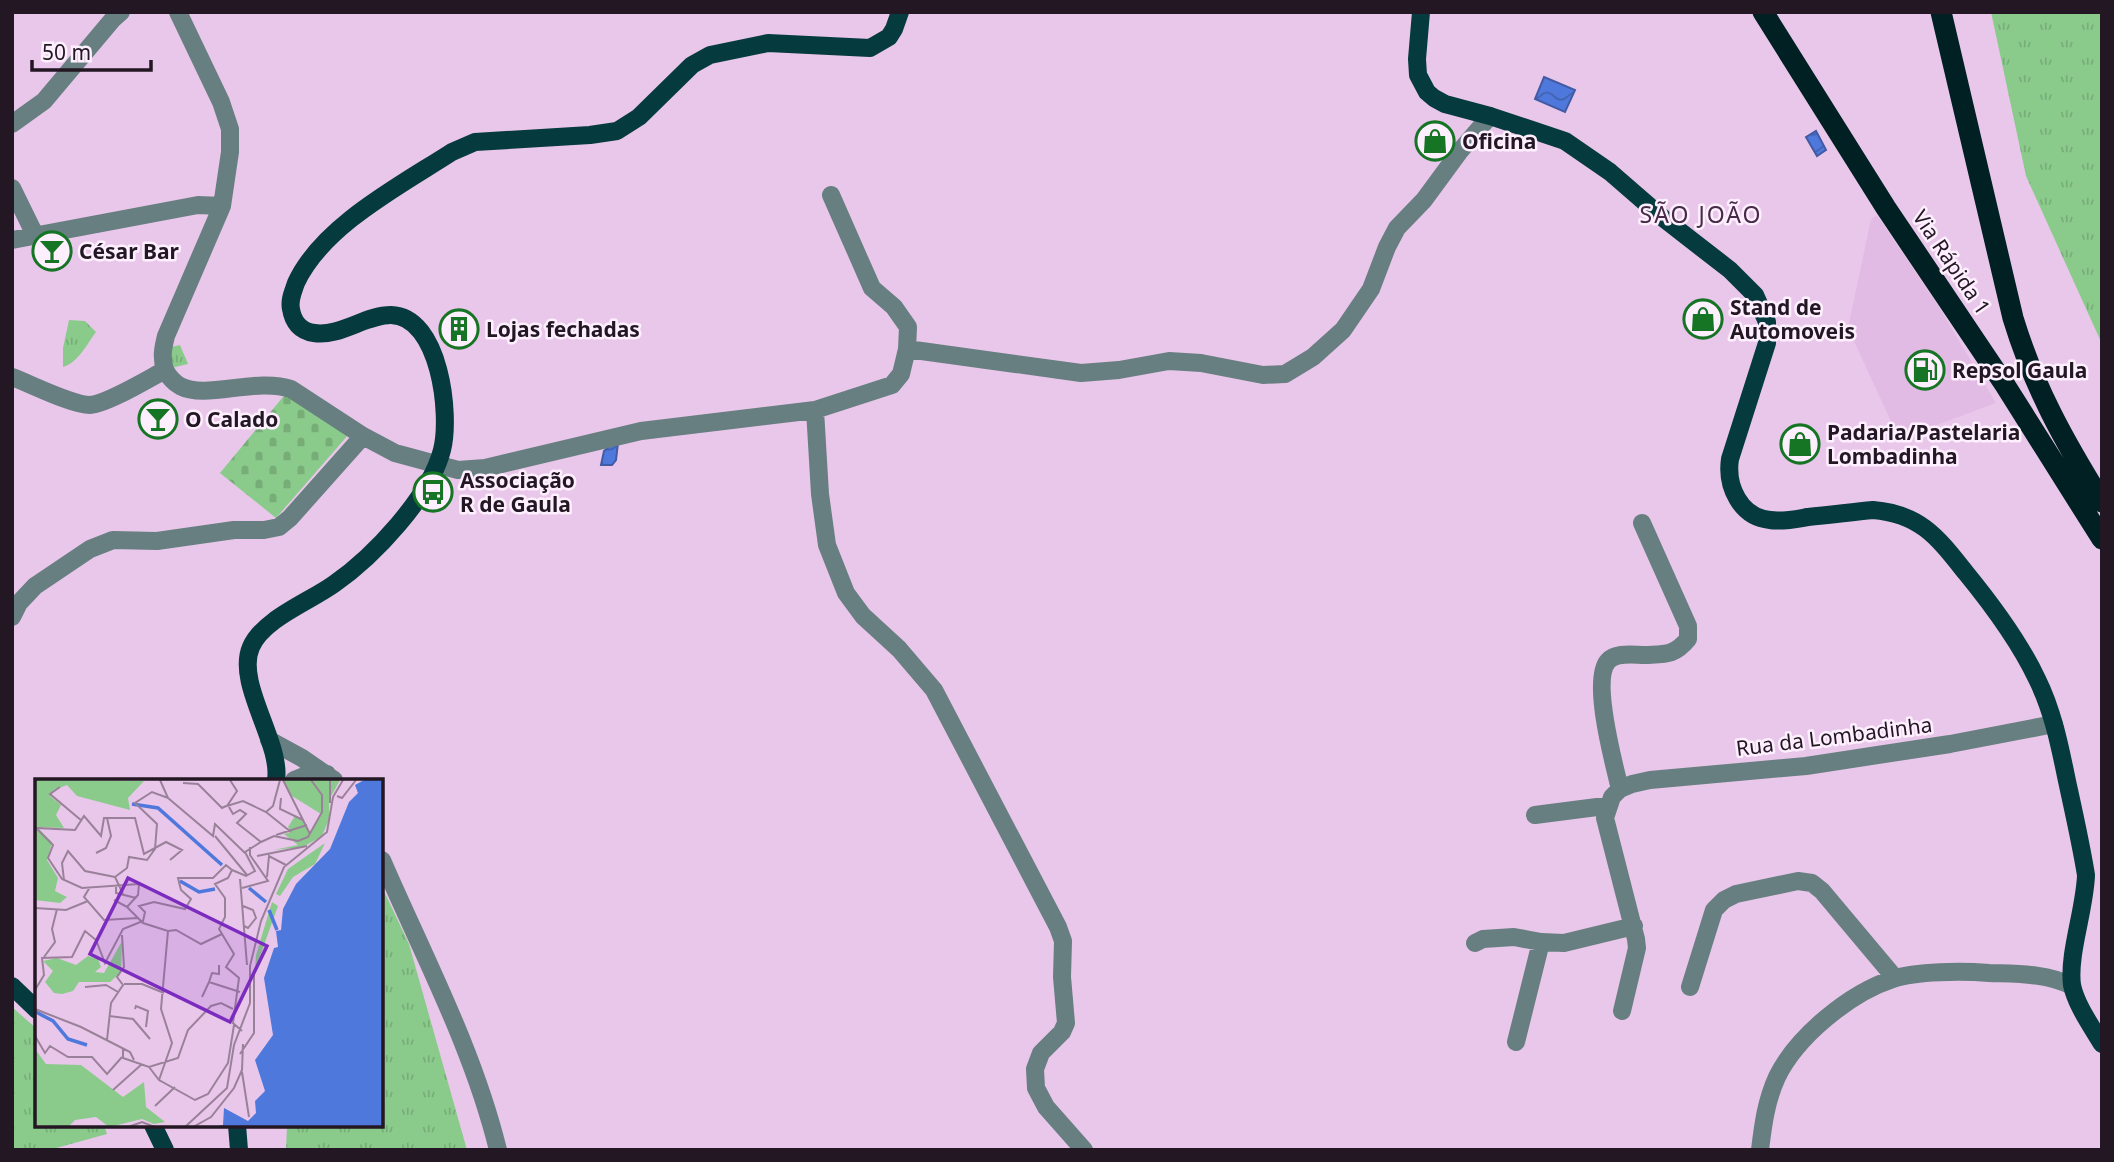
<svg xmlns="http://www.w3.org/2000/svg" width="2114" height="1162" font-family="'Noto Sans',sans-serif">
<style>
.built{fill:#e2bbe4}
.grass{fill:url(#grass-tufts)}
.cemetery{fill:url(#cemetery-stones)}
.water{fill:url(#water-waves);stroke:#425ba4;stroke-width:2}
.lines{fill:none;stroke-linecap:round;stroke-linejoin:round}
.minor{stroke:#677f81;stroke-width:18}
.major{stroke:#053a3f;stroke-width:18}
.highway{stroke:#012023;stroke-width:21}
.labels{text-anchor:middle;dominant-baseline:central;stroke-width:5;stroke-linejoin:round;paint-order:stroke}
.poi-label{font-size:21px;font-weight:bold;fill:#231723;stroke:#feeffe;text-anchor:start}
.street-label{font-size:21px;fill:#231723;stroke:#feeffe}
.neighbourhood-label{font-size:23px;letter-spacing:2px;fill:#462a47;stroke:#feeffe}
.inset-river{fill:none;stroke:#4f78dc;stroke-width:3.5}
.inset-road{fill:none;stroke:#9a819a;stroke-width:2}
.view{fill:#7b2cbf;fill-opacity:0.15;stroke:#7b2cbf;stroke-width:3.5}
.inset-edge{fill:none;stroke:#231723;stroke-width:3.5}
</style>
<defs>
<pattern id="grass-tufts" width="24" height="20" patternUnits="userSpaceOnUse" patternTransform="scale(1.75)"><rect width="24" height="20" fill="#8acb8c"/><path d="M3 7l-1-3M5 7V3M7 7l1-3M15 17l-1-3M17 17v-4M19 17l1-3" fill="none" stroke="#77ae78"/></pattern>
<pattern id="cemetery-stones" width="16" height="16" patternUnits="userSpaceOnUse" patternTransform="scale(1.75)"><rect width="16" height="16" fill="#8acb8c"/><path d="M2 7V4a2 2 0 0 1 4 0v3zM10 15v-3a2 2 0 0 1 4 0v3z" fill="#77ae78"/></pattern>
<pattern id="water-waves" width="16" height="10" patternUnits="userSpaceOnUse" patternTransform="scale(1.75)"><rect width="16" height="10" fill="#4f78dc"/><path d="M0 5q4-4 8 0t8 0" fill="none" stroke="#4161b2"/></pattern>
</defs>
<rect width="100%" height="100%" fill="#e9c7ea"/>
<path class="built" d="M1877 215 1939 307 1996 403 1899 439 1848 328 1871 219Z"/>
<path class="grass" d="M1991 12H2102V344L2026 176Z
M69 320 85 321 96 332C87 344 78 363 63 367V348Z
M180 345 188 364 171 368V347Z
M382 887 409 944 467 1150H286L287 1125H382Z
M12 1007 37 1029V1125H104L107 1134 49 1150H12Z"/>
<path class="cemetery" d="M287 392 349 434 276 518 220 473Z"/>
<path class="water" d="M1544 77 1575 90 1565 112 1535 99Z
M1816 131 1826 150 1817 156 1806 137Z
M618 443 616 460 612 465H601L604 451 611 445Z"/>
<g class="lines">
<path class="minor" d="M12 124 44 101 113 19 121 12
M12 188 35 235
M831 195 872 288 894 307 908 327 907 349
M12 240 198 205 222 206
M165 370C169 377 173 382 180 386 206 400 256 377 291 389L363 436 395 453 458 470 485 468 641 431 815 410 820 494 827 545 846 593 863 616 899 649 934 690 1058 927 1063 941 1062 977 1066 1023 1062 1032 1041 1053 1035 1069 1036 1088 1046 1107 1084 1150
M12 377C31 384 72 405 90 405 107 404 148 379 165 370 161 357 163 348 166 336L222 206 230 152V129L221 102 178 12
M815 410 892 385 901 374 907 349 1081 373 1119 370 1169 361 1201 363 1263 375 1285 374 1313 357 1343 330 1371 289 1387 247 1397 228 1424 200 1460 151 1490 116
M12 617 19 603 35 586 90 549 113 540 157 541 234 530H264L279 527 290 518 363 436
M269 740 302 758 334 780
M294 780 304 776 327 774
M1620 789C1614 764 1591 680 1608 661 1616 652 1633 655 1645 655 1665 654 1674 656 1688 639V626L1642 523
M1535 815 1597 807H1607
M382 860C423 955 473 1048 498 1150
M1475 943 1483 939 1514 937 1541 942 1564 943 1634 926
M1690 987 1714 910 1724 900 1736 894 1798 881 1812 883 1822 891 1895 978
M1622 1011 1637 948 1636 939 1605 818 1612 797 1620 789 1632 784 1650 780 1806 766 1950 744 2054 724
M1516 1042 1541 942
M1760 1150C1763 1125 1766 1101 1777 1077 1797 1036 1850 993 1893 979 1916 971 1963 971 1989 973 2017 974 2046 973 2072 986"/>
<path class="major" d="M1421 12 1417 59 1418 75 1427 92 1434 98 1445 104 1490 116 1565 141 1610 172 1663 218 1730 270 1755 295 1767 322V343L1730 459C1726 486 1740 517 1770 520 1782 522 1796 519 1808 517 1830 515 1852 512 1873 510 1921 514 1938 538 1966 573 1993 606 2019 641 2037 679 2053 711 2060 747 2067 781 2074 813 2081 844 2086 875 2085 909 2068 954 2072 985 2076 1005 2092 1027 2102 1044
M276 780C282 743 235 683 251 647 263 619 309 602 334 584 373 557 430 497 442 450 451 415 440 316 391 315 365 315 340 337 314 333 300 331 293 322 291 309 289 300 293 292 296 283 322 226 401 185 452 152L475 142 590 135 617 131 639 117 692 65 710 55 768 43 870 48 889 37 894 29 900 12
M12 986 37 1010
M153 1125 165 1150
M237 1125 239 1150"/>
<path class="highway" d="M1763 12 1886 208 2005 385 2102 539
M1941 12 2013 318C2034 387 2064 441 2102 502"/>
</g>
<defs>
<g id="shop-ring" transform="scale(2.0125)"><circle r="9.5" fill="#feeffe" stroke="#167525" stroke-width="1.5"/><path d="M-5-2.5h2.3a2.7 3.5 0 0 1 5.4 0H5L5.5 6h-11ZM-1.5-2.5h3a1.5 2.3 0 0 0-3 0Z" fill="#167525"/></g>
<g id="bar-ring" transform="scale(2.0125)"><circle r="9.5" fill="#feeffe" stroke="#167525" stroke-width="1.5"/><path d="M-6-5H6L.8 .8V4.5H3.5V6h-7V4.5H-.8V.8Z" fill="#167525"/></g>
<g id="building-ring" transform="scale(2.0125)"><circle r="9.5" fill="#feeffe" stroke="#167525" stroke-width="1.5"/><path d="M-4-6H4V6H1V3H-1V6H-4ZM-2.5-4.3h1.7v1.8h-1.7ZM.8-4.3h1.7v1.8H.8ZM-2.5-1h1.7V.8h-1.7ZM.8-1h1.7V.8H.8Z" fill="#167525"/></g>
<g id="fuel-ring" transform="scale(2.0125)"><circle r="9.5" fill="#feeffe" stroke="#167525" stroke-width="1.5"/><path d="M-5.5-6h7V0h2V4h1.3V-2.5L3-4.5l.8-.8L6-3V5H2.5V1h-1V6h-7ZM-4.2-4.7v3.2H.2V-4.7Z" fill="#167525"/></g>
<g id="bus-ring" transform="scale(2.0125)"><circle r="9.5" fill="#feeffe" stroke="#167525" stroke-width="1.5"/><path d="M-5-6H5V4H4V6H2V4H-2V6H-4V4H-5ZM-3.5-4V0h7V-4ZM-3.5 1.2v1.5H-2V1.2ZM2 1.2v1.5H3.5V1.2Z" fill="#167525"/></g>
</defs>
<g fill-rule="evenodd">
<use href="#shop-ring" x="1435" y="141"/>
<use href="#bar-ring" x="52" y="251"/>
<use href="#shop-ring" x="1703" y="319"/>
<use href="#building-ring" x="459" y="329"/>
<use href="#fuel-ring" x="1925" y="370"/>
<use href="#bar-ring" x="158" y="419"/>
<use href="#shop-ring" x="1800" y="444"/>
<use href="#bus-ring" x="433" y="492"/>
</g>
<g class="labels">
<g class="poi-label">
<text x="1462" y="141">Oficina</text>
<text x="79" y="251">César Bar</text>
<text x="1730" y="307">Stand de<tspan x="1730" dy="24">Automoveis</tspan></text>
<text x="486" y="329">Lojas fechadas</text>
<text x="1952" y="370">Repsol Gaula</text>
<text x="185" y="419">O Calado</text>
<text x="1827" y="432">Padaria/Pastelaria<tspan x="1827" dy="24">Lombadinha</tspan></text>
<text x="460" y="480">Associação<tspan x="460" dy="24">R de Gaula</tspan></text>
</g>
<g class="street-label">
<text transform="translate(1952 262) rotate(56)">Via Rápida 1</text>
<text transform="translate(1834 736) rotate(-7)">Rua da Lombadinha</text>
</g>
<g class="neighbourhood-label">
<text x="1701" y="214">SÃO JOÃO</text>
</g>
</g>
<g transform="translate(35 779)">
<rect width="348" height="348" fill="#e9c7ea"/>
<path d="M248 1H305L294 21V40L287 57 268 68 238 71 263 66 249 55 256 53 253 48 260 37 269 43 275 55 286 35 257 17ZM290 64 280 85 258 98 245 117 241 115 253 90ZM237 123 243 127 220 191 221 176ZM87 162 86 193 75 203H44L38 212 27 215 19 214 10 203 18 192 8 182 22 179 41 186 53 177 63 180 66 188 60 193 69 194Z" fill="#8acb8c"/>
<path d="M0 1 109 2 93 19 95 31 42 17 32 6 19 11 15 17 26 26 21 36 29 49 2 48 17 63 12 81 23 99 20 112 32 118 25 124 0 121ZM0 270 11 285 46 286 88 318 109 303 111 328 130 343 119 345 107 340 74 348 61 338 40 341 33 348 0 346Z" fill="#8acb8c"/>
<path d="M329 1H348V348H178L188 346 189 329 213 342 221 334 220 322 230 312 220 281 238 256 229 199 239 169 243 168 241 152 246 151 248 130 261 105 295 70 314 23 323 14 320 6Z" fill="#4f78dc"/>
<path class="inset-river" d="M97 25 123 29 187 86M145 102 164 113 180 110M214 109 231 123M234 131 242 151M1 233 18 242 33 260 52 266"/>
<path class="inset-road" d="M195 1 202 12 192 27 208 22 231 33 256 53M248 1 275 55M148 4 163 5 187 29 191 27M25 8 15 15 47 42M302 17 307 19 321 1M133 19 178 57 180 45 210 74M246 19 245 30 268 41M295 24V1M194 28 198 35 205 31 211 35 202 44 226 63M231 33 238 27 245 1M241 56 272 46M180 57 212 96M61 74 71 69 76 57 72 39M222 77 272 67M197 91 211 97 220 92 210 73 226 63 239 57 263 62 273 58 287 33V16L276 1M232 98 234 77 251 86M205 100 212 186M29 101 27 84 33 72 50 92 80 98M55 108 49 118 69 141 103 139M81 108V114L101 119M207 109 233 102 215 76V68M88 115 80 98 92 89 94 78 112 81 120 70 122 45 100 24 117 13 133 19 125 1M79 121 92 128 103 116 104 105 47 109 27 100 13 79 18 66 1 49 40 51 49 37 66 57 69 39H100L109 75 131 63 147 71 135 81M208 127 218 131 221 139 213 149 209 147M92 128 108 144 133 152 126 230 137 264 124 301M0 129 31 131 53 122M133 152 141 151 166 165 187 155M9 178 20 163 17 150 22 130M174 203 177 194 184 195V186M89 205H107L129 214M50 208 71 206 83 213M0 211 9 196 7 179 37 178 50 152 61 161 70 184 88 150 108 142 110 133 104 127 119 123 150 130 156 120 146 111 143 99H178L191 86 197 91 193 99 180 105 190 119V138L184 150 199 175 191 188 204 199 198 244 207 252M167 218 174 203 205 213M0 230 46 248 95 273 99 281M100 230 101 227 113 232 111 248M74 237 98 240 115 260M0 257 10 274 15 267 33 278H57L72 295 87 278M72 261 76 224 88 206 82 198 89 188 87 156M88 270V279L114 288 143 279 153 251 176 227 186 224 198 230M205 275 219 254V194M114 288 124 301 160 321 173 315 193 284 199 246M207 293 214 338M78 311 107 285M120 327 140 308M93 348 107 343 120 348M150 348 192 309 199 266 215 224V187L226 142 249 88 292 53 298 18 308 1M158 348 176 338 199 309 207 291 208 265"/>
<path class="view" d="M93 99 232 167 195 243 55 175Z"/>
<rect width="348" height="348" class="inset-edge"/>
</g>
<rect width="2114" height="1162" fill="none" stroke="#231723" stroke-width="28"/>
<path d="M32 60v10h119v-10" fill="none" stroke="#231723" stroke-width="3.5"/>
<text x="42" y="60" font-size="21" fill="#231723" stroke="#feeffe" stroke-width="5" paint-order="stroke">50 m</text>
</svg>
